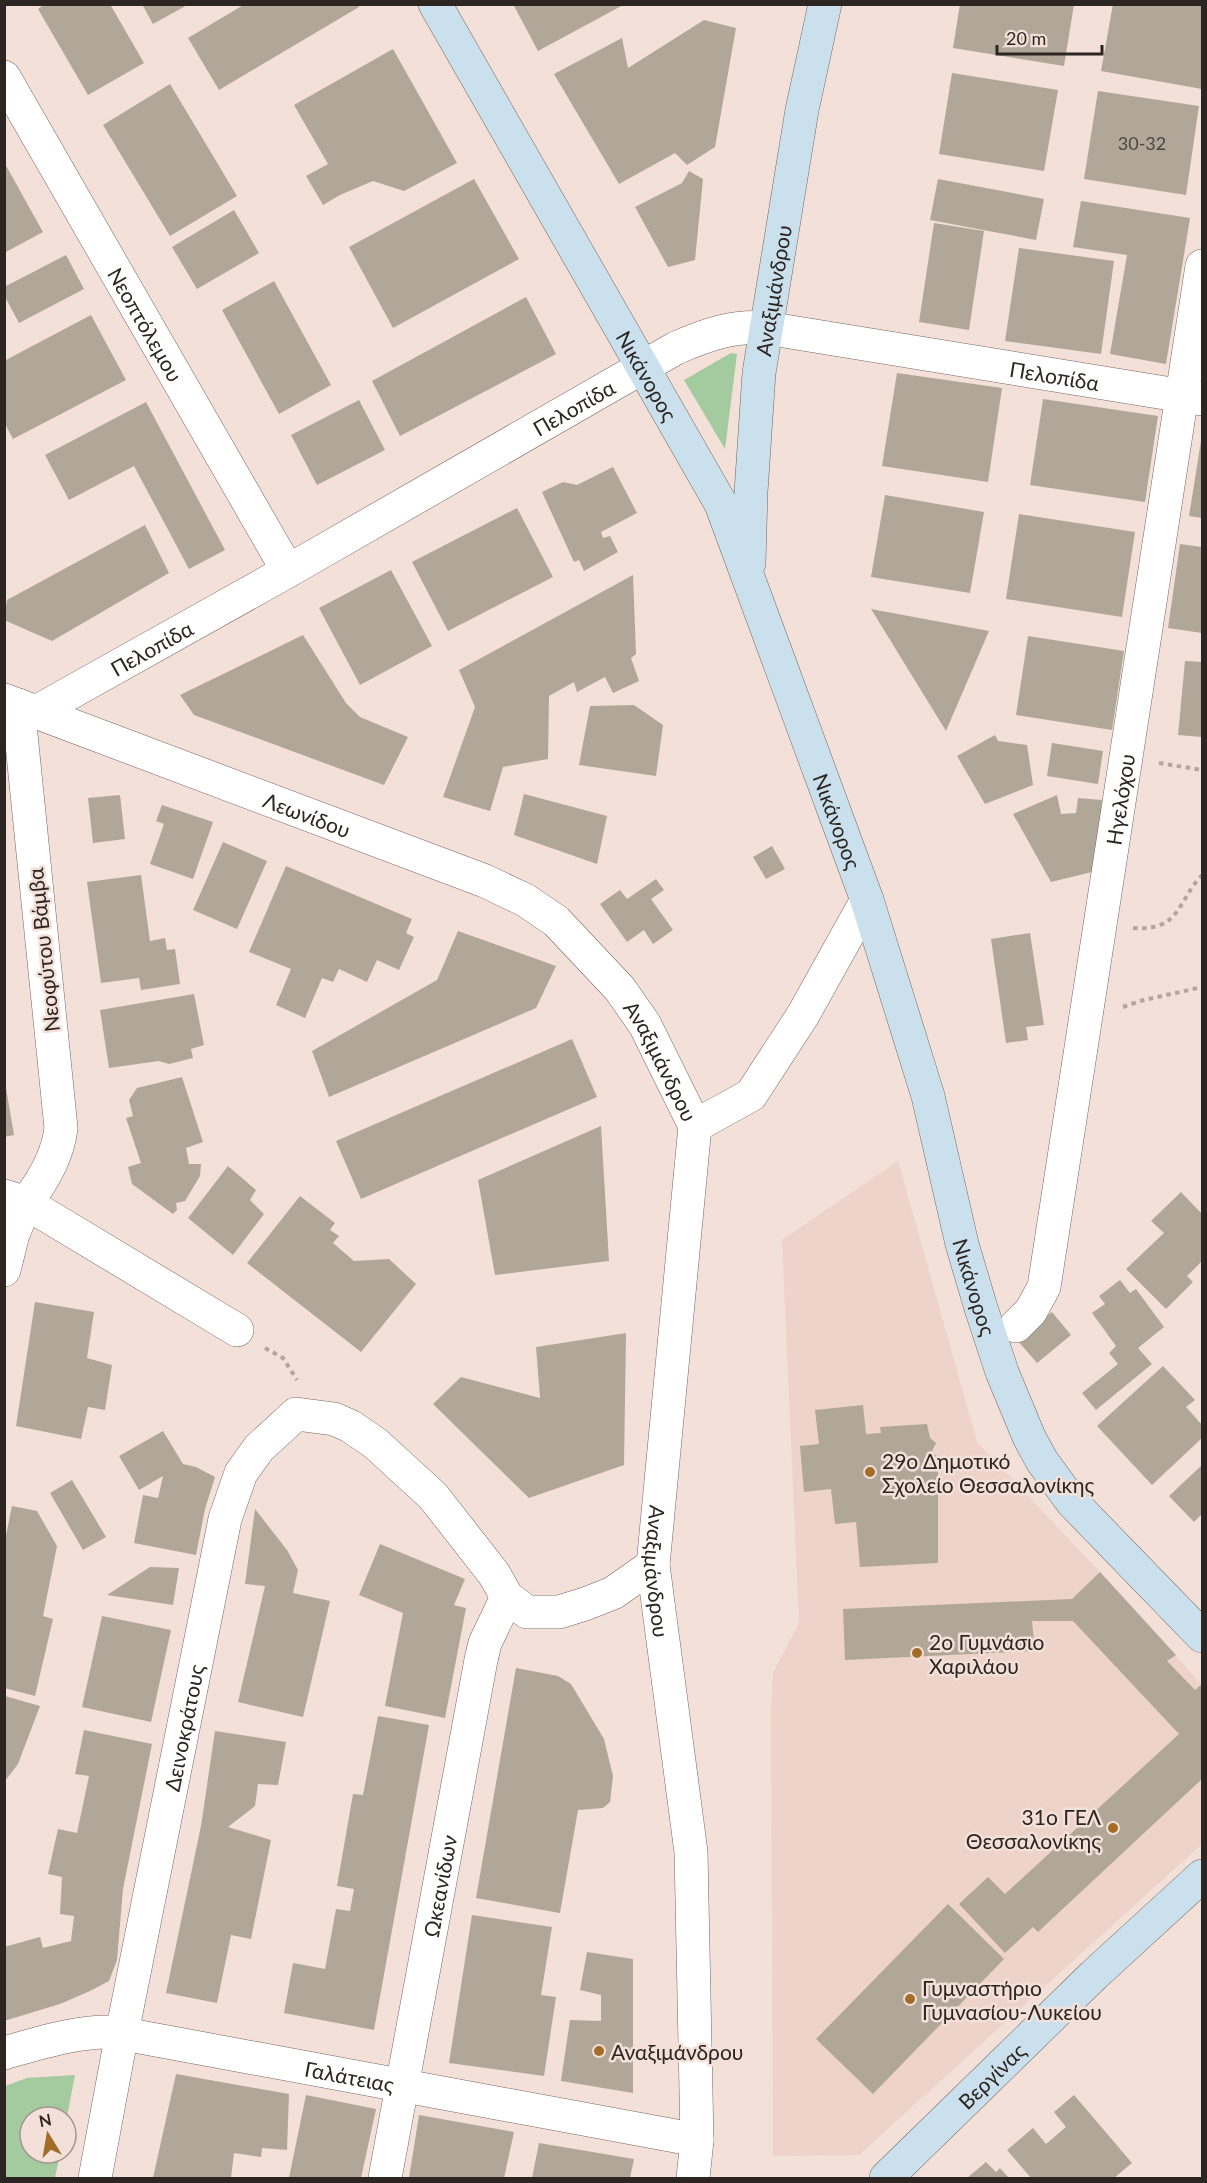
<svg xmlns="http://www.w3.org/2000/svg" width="1207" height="2183" font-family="Lato,sans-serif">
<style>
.built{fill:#eed3ca}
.green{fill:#a3cb9f}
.building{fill:#b1a799}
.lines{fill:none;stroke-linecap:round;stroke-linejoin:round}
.street-casing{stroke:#766660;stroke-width:34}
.secondary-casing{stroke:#766660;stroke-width:34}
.path{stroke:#b4a59f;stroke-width:4;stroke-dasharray:4.5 4.5;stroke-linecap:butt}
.street{stroke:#fff;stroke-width:33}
.secondary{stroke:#cae0ed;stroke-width:33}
.poi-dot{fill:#a36c28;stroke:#f3e0d9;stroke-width:2}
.labels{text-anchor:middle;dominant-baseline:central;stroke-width:5;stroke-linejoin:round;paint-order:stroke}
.number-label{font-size:18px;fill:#4d4640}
.street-label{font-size:21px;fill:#2c2522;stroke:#f3e0d9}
.poi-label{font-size:21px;fill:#2c2522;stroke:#f3e0d9;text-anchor:start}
</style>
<rect width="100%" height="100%" fill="#f3e0d9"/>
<path class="built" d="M898 1161 977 1442 1100 1572 1202 1685V1844L859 2155 773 2156 771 1708 773 1673 799 1623 782 1240Z"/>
<path class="green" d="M731 353 737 354 725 449 684 380Z
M75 2075 66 2122V2117H30V2153H60L55 2178H5V2086L27 2078Z"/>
<path class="building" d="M45 4H110L144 63 88 95 38 9Z
M142 4H189L153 24Z
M245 4H358L359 7 219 90 188 38Z
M513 4H625L538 51Z
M960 4H1074L1064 66 953 48Z
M1113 4H1202V89L1101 71Z
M704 20 736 28 715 147 687 165 675 153 619 184 554 74 622 38 628 68Z
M393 49 457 163 404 191 373 181 340 195 323 205 306 176 328 164 294 105Z
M952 73 1058 90 1044 171 939 154Z
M170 84 237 196 170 236 103 125Z
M1098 91 1199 106 1186 195 1084 179Z
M4 162 43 232 4 253Z
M689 171 703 179 695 260 668 267 635 207 682 183Z
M474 179 519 259 393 328 349 247Z
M938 179 1044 199 1036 240 930 220Z
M1081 201 1190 218 1166 364 1110 354 1127 255 1073 247Z
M234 210 259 253 197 289 172 247Z
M934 223 984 231 969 330 919 322Z
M1019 248 1114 261 1101 354 1005 341Z
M66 255 84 289 19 323 4 295V287Z
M274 281 331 385 279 414 222 310Z
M526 297 556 354 400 436 372 381Z
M91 315 126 380 13 439 4 422V361Z
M897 373 1002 388 988 482 882 466Z
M1043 399 1158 416 1145 502 1030 485Z
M359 400 385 450 317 485 291 435Z
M146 402 225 550 189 569 134 466 69 500 45 455Z
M1201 441 1202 442V518L1189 516Z
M613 467 637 513 601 532 603 538 610 536 618 552 584 571 579 560 574 562 542 492 563 482 577 485Z
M885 495 984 512 970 593 871 577Z
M517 508 553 577 448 631 412 562Z
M1019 514 1135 532 1122 617 1006 599Z
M145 525 169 573 52 641 4 620 7 600Z
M1180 544 1202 547V633L1168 628Z
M391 570 432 646 360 685 319 608Z
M633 575 636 654 631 658 639 681 613 693 605 677 577 692 574 682 549 696 548 759 503 767 490 811 443 797 475 707 459 670Z
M871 609 989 631 946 731Z
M303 635 346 703 360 717 408 737 384 785 194 715 180 695Z
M1028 636 1124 651 1112 730 1016 715Z
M1185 661 1202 662V737L1178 735Z
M634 705 663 725 656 776 579 765 590 706Z
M995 735 998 741 1027 745 1033 785 985 804 957 756Z
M1052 743 1103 751 1098 784 1047 776Z
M524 794 607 816 597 864 514 835Z
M120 795 125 839 93 843 88 798Z
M1057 795 1061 814 1076 813 1078 798 1102 800 1096 871 1051 882 1013 814Z
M162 805 213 822 193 879 150 864 164 824 156 821Z
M223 842 267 861 237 929 193 910Z
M772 846 785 869 766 879 753 857Z
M286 866 412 919 406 933 414 937 399 970 377 960 367 982 339 969 333 982 322 978 305 1018 276 1005 291 969 249 952Z
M141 875 150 941 165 938 167 950 175 949 180 984 141 990 139 978 101 983 87 882Z
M656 879 664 890 651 899 673 930 653 944 644 930 627 942 600 904 620 890 627 899Z
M458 931 556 966 536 1008 329 1097 312 1051 437 980Z
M1030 933 1044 1025 1026 1027 1028 1040 1006 1043 991 939Z
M194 994 204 1045 191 1049 193 1058 169 1064 159 1061 109 1068 100 1010Z
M572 1039 597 1097 361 1199 336 1141Z
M4 1076 14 1135 4 1137Z
M182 1077 203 1142 186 1148 189 1164H201L200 1176 185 1201 176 1203 177 1210 173 1214 132 1184 128 1167 141 1163 126 1118 133 1116 129 1100 137 1088Z
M601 1126 609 1261 495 1275 478 1180Z
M228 1166 256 1190 250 1200 264 1214 233 1255 188 1218Z
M1181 1192 1202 1214V1261L1187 1276 1193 1282 1166 1309 1126 1269 1164 1233 1151 1221Z
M300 1196 335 1223 330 1230 339 1236 333 1243 354 1261 389 1259 416 1284 361 1352 247 1263Z
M1120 1280 1130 1293 1136 1289 1164 1327 1138 1348 1152 1364 1096 1410 1082 1393 1118 1364 1109 1353 1116 1346 1092 1313 1105 1304 1099 1296Z
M35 1302 94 1312 87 1358 112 1365 105 1410 88 1407 81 1439 16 1426Z
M1052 1312 1071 1335 1037 1363 1018 1341Z
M626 1333 624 1465 529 1498 433 1404 461 1377 540 1398 536 1347Z
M1163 1366 1195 1400 1186 1407 1202 1425V1438L1152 1485 1097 1426Z
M863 1405 866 1434 881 1433 880 1427 927 1424 930 1438 936 1443 931 1453 938 1456V1563L860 1567 856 1522 835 1524 831 1489 804 1492 800 1446 819 1444 815 1410Z
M163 1431 183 1464 196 1467 215 1477 205 1509 196 1555 134 1543 143 1495 158 1498 163 1476 139 1490 119 1456Z
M1202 1465V1514L1194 1522 1169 1496Z
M72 1480 106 1537 83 1550 50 1493Z
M12 1506 37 1511 57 1546 43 1616 53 1619 35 1696 4 1688V1545Z
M255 1509 287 1550 298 1570 293 1593 330 1601 303 1717 238 1702 265 1586 245 1584Z
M380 1544 465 1579 454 1605 466 1608 445 1718 385 1706 403 1613 359 1595Z
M150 1567 179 1568 173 1605 107 1595Z
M1100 1572 1176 1655 1167 1661 1195 1690 1202 1684V1779L1038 1932 1033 1927 1005 1953 959 1904 988 1877 1005 1894 1179 1734 1073 1621H1032L1035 1651 845 1660 843 1609 1072 1599Z
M102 1616 171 1630 151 1722 82 1707Z
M516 1668 558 1676 571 1684 604 1739 613 1776 610 1802 603 1808 578 1810 560 1913 476 1898Z
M5 1696 40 1706 18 1764 5 1781Z
M378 1716 429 1725 374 2030 284 2013 293 1963 325 1969 336 1909 350 1911 354 1889 337 1886 353 1794 363 1795Z
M84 1730 152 1744 123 1889 117 1960 109 1981 90 1991 60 2004 4 2021V1947L40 1937 43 1948 71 1941 74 1916 60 1914 62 1877 48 1874 58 1829 77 1833 89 1776 75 1774Z
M215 1731 286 1742 278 1785 258 1784 255 1806 228 1827 271 1840 251 1939 231 1935 217 2003 166 1993 201 1826Z
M948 1904 1004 1959 873 2094 816 2039Z
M472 1915 552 1927 541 1995 556 1997 544 2076 449 2063Z
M587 1952 633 1959V2093L561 2081 570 2020 601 2021V1995L580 1990Z
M176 2074 289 2094 287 2150 262 2148 261 2157 234 2153 231 2178H153Z
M306 2095 376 2109 361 2178H289Z
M1074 2095 1132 2163 1114 2178H1031L1007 2150 1033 2128 1046 2144 1066 2127 1054 2112Z
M419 2115 514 2132 504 2178H409Z
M539 2143 634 2159 630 2178H532Z
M986 2162 996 2172 1000 2168 1009 2178H967Z"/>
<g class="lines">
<g class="street-casing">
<g id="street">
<path id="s1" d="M4 77 288 571"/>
<path id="s2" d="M4 700 485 881 525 900 556 921 620 989 645 1025 695 1126 653 1565 691 1852 697 2140 693 2178"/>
<path id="s3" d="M36 712 288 571 676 348C706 335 733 325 766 328L1202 399"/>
<path d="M695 1126 751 1095 803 1015 867 900"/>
<path d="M4 1196 26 1203C43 1181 58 1156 61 1128L18 705"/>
<path d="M4 1270 13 1234 26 1203 237 1330"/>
<path id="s4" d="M1016 1326 1031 1311 1044 1287 1202 266"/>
<path id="s5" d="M4 2053C40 2043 76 2031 113 2032L697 2140"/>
<path id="s6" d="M95 2178 122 2033 225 1519 241 1473 259 1448 296 1414 334 1419 350 1426 375 1443 433 1496 494 1574 507 1597 527 1612H559L585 1604 613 1593 653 1565"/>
<path id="s7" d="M385 2178 481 1660 485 1643 507 1597"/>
</g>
</g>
<g class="secondary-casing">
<g id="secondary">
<path id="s8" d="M435 4 721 504 867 900 928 1096 962 1244 981 1308 1002 1372 1029 1437 1042 1461 1072 1502 1202 1636"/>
<path id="s9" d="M749 563 751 492 759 373 802 110 825 4"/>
<path id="s10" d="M886 2178 1094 1975 1202 1876"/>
</g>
</g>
<path class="path" d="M1159 763 1202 770
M1133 928C1181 931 1176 903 1202 875
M1123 1007 1140 1001 1202 987
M265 1348 283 1358 297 1380"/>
<use href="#street" class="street"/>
<use href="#secondary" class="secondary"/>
</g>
<g class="poi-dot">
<circle cx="870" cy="1472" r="6"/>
<circle cx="917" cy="1653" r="6"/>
<circle cx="1113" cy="1828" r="6"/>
<circle cx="910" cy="1999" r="6"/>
<circle cx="599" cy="2051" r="6"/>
</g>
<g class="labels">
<g class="number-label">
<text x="1142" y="143">30-32</text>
</g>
<g class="street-label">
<text stroke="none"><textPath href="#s9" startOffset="274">Αναξιμάνδρου</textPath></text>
<text stroke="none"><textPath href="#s1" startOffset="285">Νεοπτόλεμου</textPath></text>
<text stroke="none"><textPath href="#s8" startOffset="428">Νικάνορος</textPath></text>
<text stroke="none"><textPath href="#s3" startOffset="1122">Πελοπίδα</textPath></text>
<text stroke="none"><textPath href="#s3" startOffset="618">Πελοπίδα</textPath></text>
<text stroke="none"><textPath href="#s3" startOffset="132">Πελοπίδα</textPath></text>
<text stroke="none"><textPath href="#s4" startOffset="542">Ηγελόχου</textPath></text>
<text stroke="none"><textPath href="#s2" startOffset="324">Λεωνίδου</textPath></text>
<text stroke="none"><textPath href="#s8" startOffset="914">Νικάνορος</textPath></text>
<text transform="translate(43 950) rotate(-96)">Νεοφύτου Βάμβα</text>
<text stroke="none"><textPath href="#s2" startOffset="772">Αναξιμάνδρου</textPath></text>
<text stroke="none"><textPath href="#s8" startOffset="1400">Νικάνορος</textPath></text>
<text stroke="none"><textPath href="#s2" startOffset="1293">Αναξιμάνδρου</textPath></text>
<text stroke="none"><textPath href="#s6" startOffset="459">Δεινοκράτους</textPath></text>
<text stroke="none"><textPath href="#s7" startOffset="297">Ωκεανίδων</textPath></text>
<text stroke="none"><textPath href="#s5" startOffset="352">Γαλάτειας</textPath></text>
<text stroke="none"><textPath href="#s10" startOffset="147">Βεργίνας</textPath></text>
</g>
<g class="poi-label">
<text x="882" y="1460">29ο Δημοτικό<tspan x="882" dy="24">Σχολείο Θεσσαλονίκης</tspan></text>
<text x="929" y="1641">2ο Γυμνάσιο<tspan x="929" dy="24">Χαριλάου</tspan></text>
<text x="1101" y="1816" text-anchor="end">31ο ΓΕΛ<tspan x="1101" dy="24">Θεσσαλονίκης</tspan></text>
<text x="922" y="1987">Γυμναστήριο<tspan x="922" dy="24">Γυμνασίου-Λυκείου</tspan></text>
<text x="611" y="2051">Αναξιμάνδρου</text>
</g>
</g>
<rect width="1207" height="2183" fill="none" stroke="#2c2522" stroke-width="12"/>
<g transform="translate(48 2135) rotate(349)"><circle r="28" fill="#f3e0d9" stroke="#a39590" stroke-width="1.5"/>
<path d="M0-4.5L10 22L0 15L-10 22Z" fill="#a36c28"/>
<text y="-9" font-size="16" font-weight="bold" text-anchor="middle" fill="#2c2522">N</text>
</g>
<path d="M997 45v9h105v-9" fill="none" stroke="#2c2522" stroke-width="3"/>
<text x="1006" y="45" font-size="18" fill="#2c2522" stroke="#f3e0d9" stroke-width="4.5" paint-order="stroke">20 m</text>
</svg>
